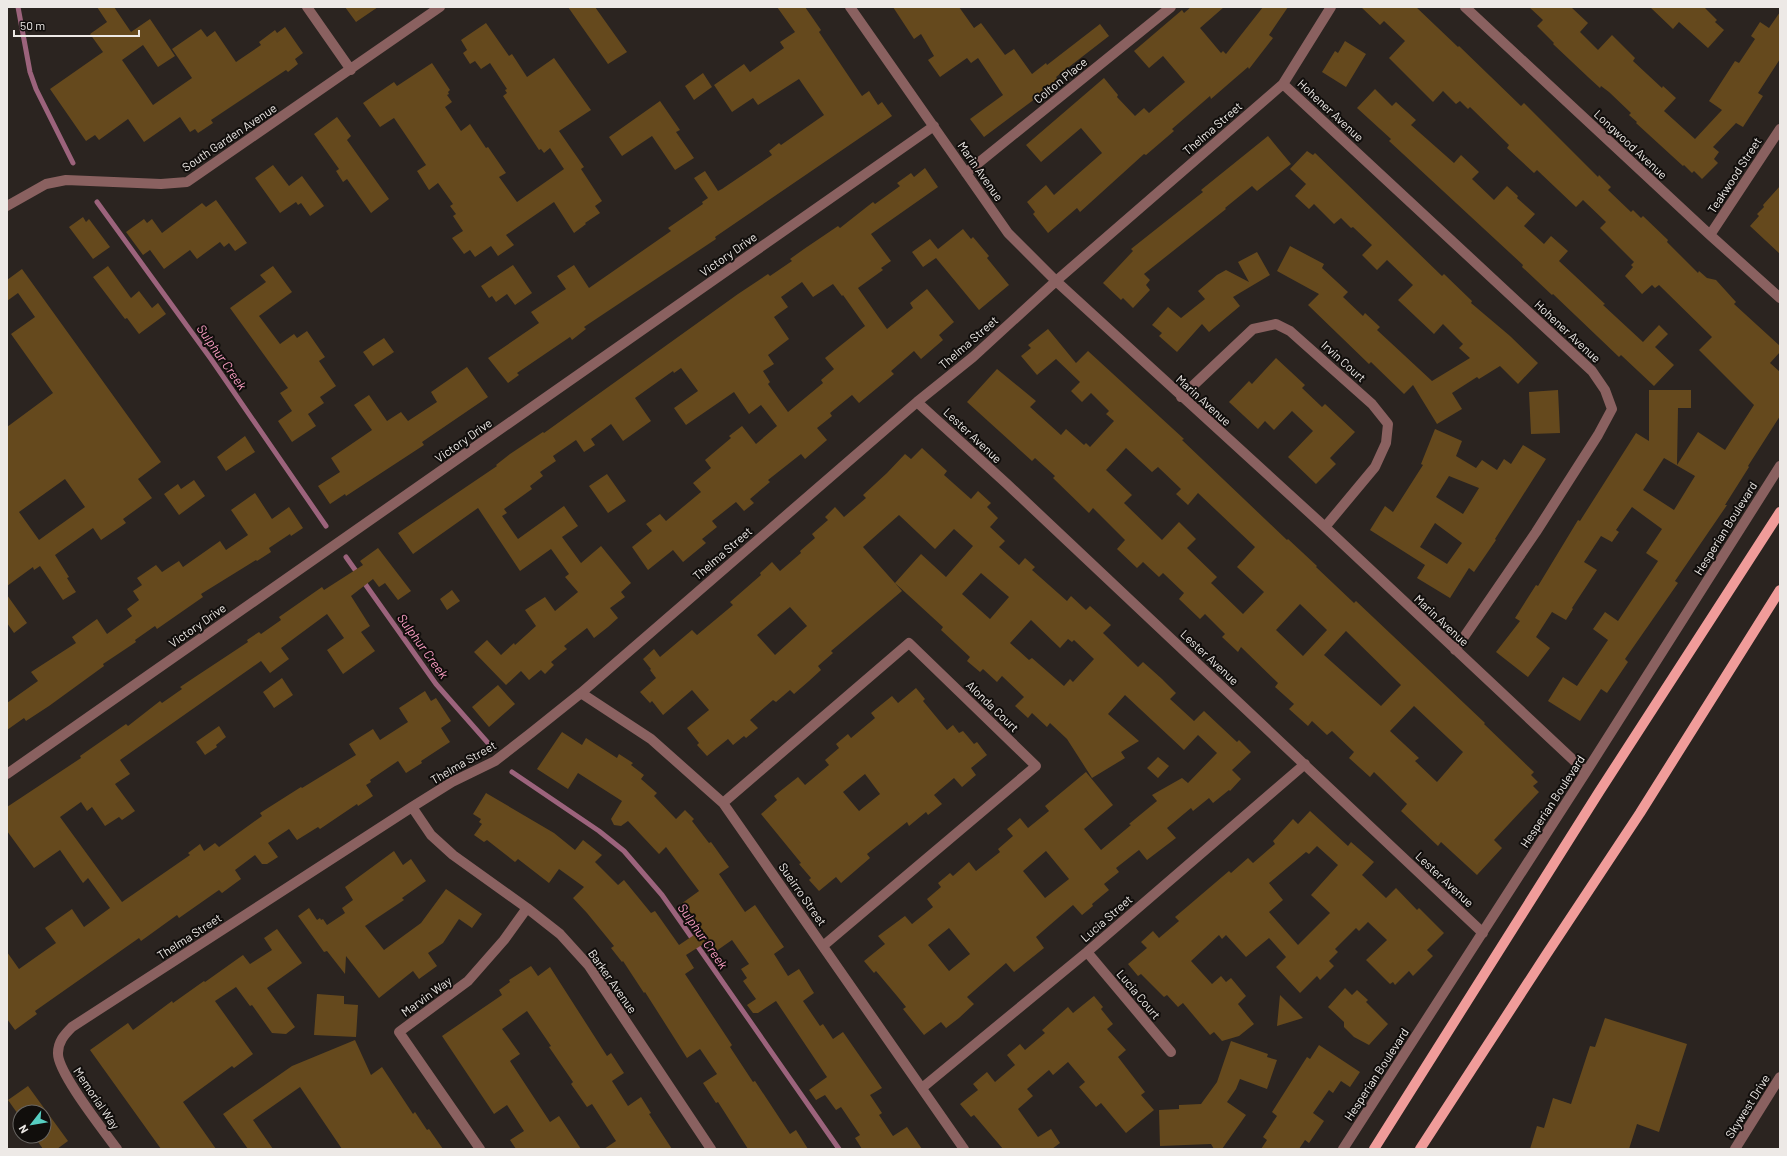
<svg xmlns="http://www.w3.org/2000/svg" width="1787" height="1156" font-family="Barlow,sans-serif">
<style>
.lines{fill:none;stroke-linecap:round;stroke-linejoin:round}
.stream{stroke:#9c637c;stroke-width:5}
.building{fill:#65491d;fill-rule:evenodd}
.street{stroke:#8a6160;stroke-width:10}
.primary{stroke:#f09c9a;stroke-width:10}
.labels{text-anchor:middle;dominant-baseline:central;stroke-width:4;stroke-linejoin:round;paint-order:stroke}
.street-label{font-size:12px;fill:#ede9e6;stroke:#110e0c}
.water-label{font-size:13px;font-style:italic;fill:#fa9dc3;stroke:#110e0c}
</style>
<rect width="100%" height="100%" fill="#2b2420"/>
<g class="lines">
<path class="stream" d="M18 7 30 72 36 89 73 163
M97 202 211 359 326 526
M346 557 436 684 488 743
M512 772 599 831 624 851 662 895 839 1149"/>
</g>
<path class="building" d="M97 7H114L131 32 150 19 175 56 158 67 143 45 122 60 153 105 192 78 172 49 201 29 207 37 215 31 236 62 261 45 259 42 275 30 277 33 285 27 303 53 295 59 298 64 288 72 286 70 211 120 213 123 198 133 195 129 190 132 180 117 144 142 128 119 99 140 95 135 86 141 50 89 103 52 90 34 107 22Z
M345 7H378L356 22Z
M568 7H595L627 52 608 64Z
M777 7H805L821 30 819 32 862 96 869 91 878 105 882 102 892 116 715 237 716 239 584 327 586 329 572 340 570 337 517 373 519 375 508 383 488 358 539 323 531 312 566 289 557 276 574 265 589 288 671 231 668 228 703 204 702 202 708 198 694 178 705 171 718 191 722 189 772 155 769 151 779 143 781 145 824 115 799 79 758 105 753 98 732 112 714 85 744 64 750 72 784 48 780 42 795 32Z
M893 7H959L974 28 981 23 1005 55 1014 49 1032 74 1046 63 1047 65 1100 24 1109 36 1056 77 1059 81 984 137 970 119 1003 95 978 58 971 63 967 58 940 77 928 60 934 56 921 34 914 39Z
M1191 7H1224L1200 28 1221 53 1223 51 1226 54 1263 7H1288L1269 35 1273 38 1249 69 1248 67 1211 99 1210 96 1172 129 1174 131 1146 155 1144 154 1080 212 1077 208 1048 233 1033 214 1035 212 1027 202 1046 185 1054 195 1102 153 1081 128 1041 162 1026 145 1104 78 1118 95 1117 97 1135 116 1144 108 1149 113 1185 82 1163 56 1149 68 1134 51 1182 10 1184 13Z
M1361 7H1416L1458 47 1459 46 1521 106 1524 103 1598 177 1599 175 1611 187 1608 190 1631 212 1633 210 1641 218 1643 216 1668 240 1667 242 1698 273 1699 271 1707 278 1716 280 1736 302 1734 304 1780 346V352L1770 363 1780 372V416L1748 466 1749 467 1725 505H1727L1675 581 1678 583 1625 659 1628 662 1607 693 1601 689 1580 721 1548 701 1563 677 1577 686 1608 640 1593 629 1605 612 1618 621 1658 561 1646 553 1662 529 1632 507 1616 530 1619 532 1612 542 1601 536 1584 562 1597 570 1572 608 1573 609 1566 620 1552 612 1536 637 1550 648 1528 677 1496 652 1520 621 1515 618 1536 585 1538 586 1578 520 1580 521 1636 433 1649 441V390H1691V408H1678L1677 465 1698 432 1725 450 1754 405 1699 350 1712 337 1659 285 1655 288 1652 285 1642 294 1625 276 1633 267 1631 265 1634 262 1600 228 1606 222 1583 200 1576 207 1537 170 1534 173 1507 148 1509 145 1470 107 1468 109 1460 101 1456 104 1443 91 1433 102 1389 58 1405 41 1384 21 1380 25ZM1664 458 1695 476 1674 510 1643 490Z
M1529 7H1571L1588 23 1580 32 1598 50 1612 35 1635 58 1633 61 1662 88 1663 86 1676 98 1664 111 1695 139 1722 110 1709 101 1735 61 1739 63 1755 39 1751 36 1760 22 1769 28 1780 12V59L1758 93 1763 96 1743 127 1736 123 1713 147 1719 152 1714 159 1718 163 1702 179 1694 171 1692 173 1684 165 1683 166 1636 123 1637 122 1629 115 1631 113 1609 92 1601 86 1600 88 1588 77 1553 44 1554 43 1537 26 1543 20Z
M1650 7H1704L1717 20 1715 22 1724 30 1708 48 1679 22 1673 29Z
M486 23 509 56 512 54 527 77 554 58 591 110 559 131 584 167 581 169 602 201 595 206 600 213 585 223 586 224 574 233 554 202 506 235 514 245 498 256 491 246 475 257 470 250 464 254 452 238 463 231 453 216 456 214 450 206 453 204 438 183 429 190 417 171 426 165 394 118 380 127 363 103 394 82 397 86 432 63 450 90 448 92 449 94 447 95 452 102 445 107 461 131 470 124 486 148 488 147 506 173 499 177 517 202 564 169 550 148 544 153 541 149 539 150 503 96 507 93 505 90 507 89 490 63 481 69 475 61 470 64 463 53 467 50 461 40Z
M1345 41 1366 54 1346 87 1322 72 1335 51 1338 53Z
M703 73 712 87 694 100 685 86Z
M1375 89 1392 106 1396 102 1416 120 1411 125 1454 163 1461 155 1479 172 1472 179 1494 200 1507 186 1518 196 1517 198 1535 214 1524 226 1544 244 1551 236 1568 251 1559 261 1605 304 1603 305 1643 342 1659 325 1668 334 1655 347 1674 365 1654 386 1621 355 1619 357 1553 294 1552 295 1522 267 1523 265 1389 141 1391 139 1357 108Z
M660 101 680 130 676 132 694 158 675 170 652 136 622 156 609 137Z
M337 117 351 136 347 140 389 199 371 213 347 179 343 182 336 171 339 169 314 134Z
M1268 136 1291 164 1257 191 1252 186 1225 208 1226 209 1144 274 1150 280 1146 285 1150 290 1133 308 1123 298 1121 300 1103 283 1133 251 1131 249 1203 192 1201 190Z
M1307 151 1313 155 1315 153 1442 276 1444 274 1472 301 1471 303 1510 336 1538 363 1518 384 1500 366 1479 379 1477 377 1452 393 1462 409 1437 424 1413 385 1404 394 1371 362 1369 364 1308 305 1319 294 1277 271 1290 246 1324 264 1322 268 1348 292 1343 297 1363 316 1365 313 1380 327 1377 330 1432 381 1470 358 1459 348 1463 344 1443 324 1434 334 1398 300 1413 285 1387 260 1377 270 1362 255 1372 245 1353 227 1351 228 1341 218 1334 224 1314 204 1309 209 1295 196 1306 184 1290 169Z
M273 165 289 186 302 176 324 206 310 216 301 203 298 205 296 202 280 213 255 178Z
M925 168 938 187 871 234 891 261 881 268 883 270 858 288 887 329 913 308 910 303 927 289 954 322 939 335 943 340 921 359 914 351 891 371 894 374 859 403 852 395 830 413 832 416 817 428 827 440 805 459 801 454 768 480 770 482 750 499 754 503 744 511 736 502 712 521 717 527 702 539 706 543 683 562 673 550 648 570 632 547 652 531 646 524 660 514 666 521 701 492 693 483 711 468 705 460 731 438 729 436 742 426 756 444 777 426 761 405 749 414 734 392 686 425 674 408 698 391 681 368 674 373 673 371 635 398 651 421 623 441 611 424 591 439 595 445 584 452 576 440 553 456 556 461 540 472 543 476 530 486 532 489 504 509 507 513 502 516 518 539 564 506 578 526 562 537 581 563 601 546 631 583 621 592 625 597 610 608 618 618 608 627 594 638 587 628 564 646 567 649 551 662 554 665 545 674 541 670 529 680 521 671 506 685 474 652 487 640 501 655 514 643 515 645 536 626 525 610 545 597 555 611 578 592 565 577 569 574 551 549 520 571 478 508 413 554 398 533 497 466 496 465 510 454 543 432 544 433 738 294 768 274 770 276 792 261 790 259 804 249 838 226 840 228 873 202 875 204 900 186 897 183 911 173 914 177ZM802 282 813 297 833 284 842 296 843 295 865 326 825 358 834 369 821 380 823 383 788 412 768 384 770 382 763 371 774 364 768 355 789 339 774 317 788 307 781 297Z
M1780 186V254L1750 226 1759 216 1757 214 1764 207 1763 205Z
M216 200 247 243 235 251 229 243 224 247 220 242 197 259 190 250 164 269 150 250 143 255 126 232 144 219 147 223 152 219 162 233 202 203 206 207Z
M83 217 86 222 89 219 110 247 93 259 69 227Z
M963 229 971 239 973 237 989 256 987 258 1009 285 979 310 936 258 923 267 912 252 930 239 938 249Z
M1257 252 1270 275 1233 297 1240 306 1209 332 1202 324 1177 352 1159 336 1162 333 1152 325 1168 307 1181 318 1205 299 1198 291 1217 275 1226 270 1249 282 1238 262Z
M513 265 532 293 515 305 507 294 496 302 492 296 489 298 481 286Z
M108 266 131 298 139 291 152 308 158 303 166 314 139 334 127 318 125 319 93 277Z
M273 266 292 292 259 316 280 344 294 334 297 338 307 331 325 357 319 361 336 386 320 397 324 403 308 414 316 426 292 442 278 421 292 411 280 393 288 388 230 308 266 282 260 275Z
M22 269 161 462 138 479 152 498 123 519 126 523 101 540 93 528 55 555 69 577 67 578 76 592 63 600 40 566 34 570 33 567 7 586V427L53 393 11 334 35 317 18 293 7 301V280ZM65 479 85 507 39 540 19 512Z
M1048 329 1076 363 1088 351 1184 439 1182 440 1287 540 1288 539 1317 566 1316 567 1354 603 1356 601 1485 723 1484 724 1534 772 1531 775 1538 782 1533 786 1539 792 1494 840 1502 848 1477 875 1441 842 1438 846 1401 811 1407 804 1374 772 1370 777 1349 758 1354 752 1332 731 1327 735 1312 721 1308 726 1289 709 1294 704 1275 687 1278 683 1241 647 1238 652 1222 637 1225 634 1205 614 1200 619 1179 599 1184 593 1163 573 1159 577 1143 562 1137 568 1117 549 1125 540 1093 508 1089 513 1053 478 1055 476 1035 458 1032 461 967 402 997 369 1036 401 1030 407 1061 435 1066 429 1084 445 1086 443 1090 447 1114 421 1106 414 1109 411 1091 393 1082 402 1071 391 1080 382 1056 359 1037 375 1021 356 1031 348 1028 345ZM1126 448 1152 472 1158 467 1181 489 1176 494 1188 505 1198 493 1255 547 1237 567 1264 592 1243 614 1211 583 1217 577 1187 548 1196 539 1179 522 1162 540 1124 503 1132 495 1106 470ZM1300 604 1327 630 1303 656 1276 630ZM1346 631 1401 685 1381 706 1324 655ZM1414 706 1463 752 1437 782 1415 761 1419 758 1390 731Z
M384 338 394 352 373 366 363 352Z
M1276 358 1305 385 1302 388 1322 407 1325 404 1355 432 1330 458 1336 464 1316 484 1288 457 1313 431 1292 411 1274 430 1265 421 1258 429 1229 402 1249 381 1252 384Z
M467 367 488 397 422 442 424 445 346 496 345 494 330 504 318 486 340 472 331 458 372 430 354 405 369 395 387 421 401 412 408 421 437 402 431 392Z
M1558 390 1560 433 1531 434 1529 392Z
M1435 429 1462 441 1456 456 1476 468 1482 460 1497 470 1504 459 1511 464 1523 445 1546 459 1495 539 1496 540 1474 572 1469 568 1450 598 1417 578 1425 565 1370 530 1385 506 1393 512 1423 465 1421 464ZM1449 476 1479 488 1463 514 1436 497ZM1435 523 1462 543 1447 564 1420 547Z
M245 436 255 452 226 471 217 457Z
M922 448 947 471 944 475 971 499 978 491 991 503 987 507 998 518 990 527 1005 541 999 547 1019 565 1025 558 1035 567 1032 570 1067 601 1071 596 1086 610 1090 606 1111 625 1103 633 1138 667 1143 662 1162 679 1176 693 1170 699 1194 721 1204 711 1237 742 1239 740 1251 752 1232 770 1241 779 1230 791 1229 790 1213 803 1209 798 1193 811 1191 808 1167 828 1176 838 1147 860 1139 850 1116 868 1119 872 1104 884 1109 890 1092 904 1093 906 1082 915 1073 905 1036 937 1044 948 1014 972 1006 963 967 997 974 1004 959 1018 946 1028 941 1022 924 1035 903 1009 906 1007 897 996 876 971 874 973 864 961 885 944 878 936 905 916 912 924 933 907 927 899 941 887 938 883 950 873 953 876 969 862 976 871 1000 852 998 849 1013 836 1007 829 1020 818 1028 828 1049 811 1045 806 1086 772 1113 805 1084 829 1101 850 1131 825 1129 824 1157 801 1152 795 1182 778 1188 783 1217 753 1198 735 1184 750 1125 695 1108 714 1139 741 1121 752 1125 758 1092 778 1067 739 1050 723 1047 727 1032 713 1028 718 1015 706 1024 697 1002 676 997 682 983 669 980 672 967 661 970 657 941 630 943 627 895 583 921 554 946 577 973 546 954 529 935 549 899 515 863 547 902 591 831 651 833 653 818 666 821 670 809 681 794 694 790 690 776 702 773 700 750 720 758 728 746 738 744 736 733 745 728 739 707 756 697 745 699 743 687 728 709 710 692 690 663 715 652 701 650 703 640 692 656 678 650 670 651 669 643 659 654 649 660 657 692 630 697 635 733 605 730 602 761 575 760 573 772 562 780 571 801 553 800 551 815 538 812 534 828 520 825 517 835 507 844 517 866 498 863 495 887 473 905 454 911 459ZM981 573 1009 597 990 619 962 594ZM790 607 807 626 775 655 757 635ZM1031 620 1060 648 1068 639 1072 642 1074 640 1094 659 1073 682 1070 679 1064 686 1032 658 1029 660 1010 643ZM1046 851 1069 879 1045 898 1023 871ZM949 928 970 954 949 971 928 945Z
M607 474 626 501 608 513 589 486Z
M194 480 205 496 179 515 164 494 178 484 181 489Z
M255 493 272 519 289 507 303 528 291 536 290 534 269 548 271 552 257 561 256 560 201 594 203 597 157 629 155 626 135 640 136 642 103 664 104 666 49 706 26 721 24 718 7 730V703L38 681 31 672 76 643 72 637 97 619 107 634 132 616 127 609 139 600 133 591 142 585 137 578 156 565 162 572 179 561 183 567 220 541 226 550 248 535 231 510Z
M378 548 411 591 398 600 385 583 379 587 373 579 351 596 370 626 361 632 375 651 343 674 327 650 344 638 327 614 281 648 289 659 270 673 261 661 120 760 130 774 115 784 135 811 122 820 119 817 105 826 92 807 87 811 81 802 60 817 122 902 190 855 188 853 200 844 204 851 215 843 219 847 262 816 260 813 301 787 302 788 356 755 349 744 373 729 380 740 408 722 399 708 425 691 431 701 436 698 451 721 441 728 450 742 421 761 422 763 406 773 398 761 370 780 371 782 366 785 373 796 358 806 357 804 320 829 318 827 297 840 289 829 268 843 278 857 267 864H262L255 855 235 870 241 879 222 893 219 890 179 918 177 915 141 941 139 938 35 1011 37 1014 15 1030 7 1019V952L19 969 56 943 45 928 72 909 84 927 110 908 88 878 83 883 60 850 34 868 7 831V807L81 758 80 756 126 724 128 726 160 701 162 703 182 689 180 687 195 677 248 642 247 640 259 632 261 634 281 620 279 617 322 587 324 590 363 565 360 561Z
M452 590 460 601 447 610 440 599Z
M7 595 27 623 14 633 7 623Z
M282 678 293 695 274 708 263 692Z
M498 685 515 704 489 727 472 707Z
M916 688 925 699 923 701 947 730 953 725 959 733 963 731 974 744 977 742 987 755 971 768 976 775 962 787 954 778 934 795 942 804 928 815 926 812 909 826 907 822 867 854 870 858 841 883 836 877 819 891 809 880 811 878 799 864 801 863 761 814 777 800 774 796 798 777 805 785 829 765 825 760 839 748 836 744 848 734 851 738 875 718 871 713 892 696 898 703ZM865 774 880 794 859 811 843 792Z
M219 726 226 737 216 745 217 747 205 755 196 742Z
M562 732 582 745 586 738 617 758 619 754 633 763 631 765 644 775 641 779 657 793 654 796 676 819 685 810 694 819 692 821 709 843 711 842 729 867 719 874 745 912 755 905 784 947 774 954 788 976 799 969 806 980 814 993 803 1001 820 1026 823 1024 833 1039 843 1032 882 1088 870 1095 882 1113 879 1115 893 1136 907 1127 922 1149H862L855 1138 860 1135 841 1107 836 1110 825 1095 816 1100 809 1090 827 1077 776 1001 758 1013H753L747 1005 756 999 743 981 747 978 741 969 749 964 732 940 712 954 705 943 686 955 694 968 685 974 732 1045 730 1047 753 1082 755 1081 790 1134 796 1130 808 1149H748L718 1102 716 1103 703 1083 717 1074 700 1049 687 1058 645 992 644 993 623 961 622 962 611 948 614 946 587 913 573 898 584 887 559 869 549 883 518 859 515 862 487 840 484 842 474 835 482 824 479 822 481 819 473 814 486 793 554 833 575 850 583 840 602 855 595 862 618 885 624 880 651 913 655 911 679 945 700 931 681 904 699 891 666 847 659 854 628 821 621 826 614 825 611 819 622 801 578 773 568 789 537 769Z
M1158 757 1169 766 1158 778 1147 768Z
M1310 811 1348 846 1351 842 1374 862 1362 875 1386 898 1396 888 1417 910 1419 908 1444 933 1427 950 1433 956 1413 976 1409 971 1395 985 1393 982 1390 984 1366 960 1387 940 1368 922 1359 931 1356 928 1335 949 1338 952 1329 961 1334 966 1320 980 1317 976 1300 993 1276 967 1286 957 1269 938 1246 957 1226 935 1222 939 1219 935 1191 961 1212 984 1221 976 1226 982 1231 978 1246 996 1238 1004 1254 1024 1239 1036 1222 1041 1214 1032 1210 1035 1183 1003 1178 1007 1167 995 1164 997 1141 974 1138 976 1128 964 1147 948 1141 942 1153 931 1159 938 1179 921 1175 917 1188 906 1229 871 1231 873 1248 858 1253 863 1275 844 1273 841 1293 819 1298 824ZM1317 846 1338 865 1311 895 1330 913 1298 945 1269 912 1283 900 1269 883 1306 852 1309 854Z
M394 851 403 865 411 859 426 881 402 898 404 900 365 926 384 950 421 923 446 889 482 914 472 928 459 919 443 943 428 953 437 966 419 979 413 971 379 998 346 956 345 974 327 951 324 952 298 916 309 908 317 920 320 918 321 920 323 919 327 925 345 913 342 908 353 900 345 887Z
M277 929 302 963 267 988 295 1027 286 1034 272 1033 252 1005 250 1006 236 987 215 1001 253 1054 234 1068 232 1066 183 1102 216 1149H161L90 1050 128 1023 133 1030 172 1001 173 1003 204 981 205 982 243 955 250 964 272 950 264 938Z
M531 966 538 976 550 967 607 1056 611 1053 624 1073 612 1081 628 1106 641 1097 651 1113 649 1114 672 1149H604L616 1141 592 1104 587 1107 571 1084 573 1082 549 1047 551 1046 527 1011 502 1029 520 1054 510 1061 550 1122 559 1116 581 1149H516L510 1140 524 1131 507 1105 494 1114 442 1036 502 995 499 990 510 982 509 980Z
M1345 988 1352 995 1357 990 1368 1000 1366 1002 1388 1024 1369 1045 1354 1037 1344 1027V1022L1328 1007Z
M317 994 344 996V1004L358 1005 356 1037 314 1035Z
M1280 995 1303 1018 1277 1026Z
M1094 996 1103 1007 1101 1009 1113 1024 1107 1029 1126 1050 1118 1057 1145 1092 1141 1095 1154 1110 1126 1133 1101 1103 1096 1107 1079 1087 1085 1082 1068 1062 1053 1075 1049 1070 1027 1089 1033 1096 1018 1109 1038 1137 1051 1129 1060 1143 1052 1149H1003L974 1115 971 1117 960 1104 978 1090 973 1084 987 1072 995 1082 1015 1065 1007 1055 1020 1044 1025 1050 1045 1033 1042 1030 1068 1007 1073 1013Z
M1605 1018 1687 1044 1659 1132 1637 1124 1629 1149H1530L1537 1126 1544 1128 1553 1098 1571 1104 1590 1046 1595 1047Z
M355 1040 371 1075 382 1067 413 1114 415 1112 427 1130 429 1129 443 1149H342L300 1087 253 1120 273 1149H248L223 1114 292 1066Z
M1231 1041 1268 1054 1267 1057 1277 1060 1267 1089 1240 1079 1236 1089 1227 1102 1246 1115 1222 1149H1214L1211 1144 1160 1146 1159 1110 1179 1109V1105L1201 1104 1217 1082Z
M1319 1045 1360 1072 1350 1087 1341 1081 1333 1093 1329 1090 1313 1113 1324 1121 1309 1143 1305 1140 1299 1149H1261L1267 1140 1263 1137 1277 1116 1272 1112 1307 1057 1310 1059Z
M28 1086 68 1141 57 1149H43L34 1136H44V1112H20V1117L8 1100Z"/>
<g class="lines">
<path class="street" d="M307 7 351 70
M850 7 1008 233 1056 281 1325 527 1586 772
M1465 7 1710 235 1780 298
M1283 84 1592 371 1605 390 1612 409 1598 435 1536 532 1455 650
M966 173 1171 7
M7 206 46 184 66 180 161 184 187 182 440 7
M1710 235 1780 129
M1181 397 1253 329 1276 324 1290 331 1372 404 1388 424 1386 443 1375 467 1325 527
M917 402 1007 484 1483 933
M581 693 651 739 723 803 964 1149
M7 774 934 126
M723 803 909 643 1036 766 823 946
M412 807 431 835 453 855 527 908 560 934 589 966 711 1149
M1087 952 1171 1052
M922 1088 1087 952 1305 764
M117 1149C104 1131 57 1072 58 1053 58 1042 64 1035 72 1027L412 807 452 782 495 761 531 733 581 693 917 402 973 357 1056 281 1283 84 1331 7
M480 1149 399 1032 468 981 504 940 527 908
M1343 1149 1586 772 1780 466
M1735 1149 1780 1077"/>
<path class="primary" d="M1374 1149 1599 792 1780 512
M1420 1149 1546 955 1640 813 1780 590"/>
</g>
<g class="labels">
<g class="street-label">
<text transform="translate(1060 80) rotate(-39)">Colton Place</text>
<text transform="translate(1331 110) rotate(43)">Hohener Avenue</text>
<text transform="translate(1212 128) rotate(-41)">Thelma Street</text>
<text transform="translate(229 137) rotate(-34)">South Garden Avenue</text>
<text transform="translate(1631 144) rotate(43)">Longwood Avenue</text>
<text transform="translate(981 171) rotate(55)">Marin Avenue</text>
<text transform="translate(1734 175) rotate(-57)">Teakwood Street</text>
<text transform="translate(728 254) rotate(-35)">Victory Drive</text>
<text transform="translate(1568 331) rotate(43)">Hohener Avenue</text>
<text transform="translate(968 342) rotate(-41)">Thelma Street</text>
<text transform="translate(1344 361) rotate(42)">Irvin Court</text>
<text transform="translate(1204 400) rotate(42)">Marin Avenue</text>
<text transform="translate(973 435) rotate(43)">Lester Avenue</text>
<text transform="translate(463 440) rotate(-35)">Victory Drive</text>
<text transform="translate(1725 528) rotate(-58)">Hesperian Boulevard</text>
<text transform="translate(722 553) rotate(-41)">Thelma Street</text>
<text transform="translate(1442 620) rotate(43)">Marin Avenue</text>
<text transform="translate(197 625) rotate(-35)">Victory Drive</text>
<text transform="translate(1210 657) rotate(43)">Lester Avenue</text>
<text transform="translate(993 706) rotate(44)">Alonda Court</text>
<text transform="translate(463 762) rotate(-30)">Thelma Street</text>
<text transform="translate(1552 801) rotate(-57)">Hesperian Boulevard</text>
<text transform="translate(1445 879) rotate(43)">Lester Avenue</text>
<text transform="translate(803 894) rotate(55)">Sueirro Street</text>
<text transform="translate(1106 918) rotate(-41)">Lucia Street</text>
<text transform="translate(189 936) rotate(-33)">Thelma Street</text>
<text transform="translate(613 981) rotate(55)">Barker Avenue</text>
<text transform="translate(1139 994) rotate(50)">Lucia Court</text>
<text transform="translate(426 996) rotate(-36)">Marvin Way</text>
<text transform="translate(1376 1074) rotate(-57)">Hesperian Boulevard</text>
<text transform="translate(97 1098) rotate(56)">Memorial Way</text>
<text transform="translate(1747 1106) rotate(-58)">Skywest Drive</text>
</g>
<g class="water-label">
<text transform="translate(222 357) rotate(55)">Sulphur Creek</text>
<text transform="translate(423 646) rotate(54)">Sulphur Creek</text>
<text transform="translate(703 936) rotate(55)">Sulphur Creek</text>
</g>
</g>
<rect width="1787" height="1156" fill="none" stroke="#ede9e6" stroke-width="16"/>
<g transform="translate(32 1124) rotate(239)"><circle r="19" fill="#110e0c" stroke="#696663"/>
<path d="M0-3L7 15L0 10L-7 15Z" fill="#57cec2"/>
<text y="-6" font-size="11" font-weight="bold" text-anchor="middle" fill="#ede9e6">N</text>
</g>
<path d="M14 30v6h125v-6" fill="none" stroke="#ede9e6" stroke-width="2"/>
<text x="20" y="30" font-size="12" fill="#ede9e6" stroke="#110e0c" stroke-width="3" paint-order="stroke">50 m</text>
</svg>
